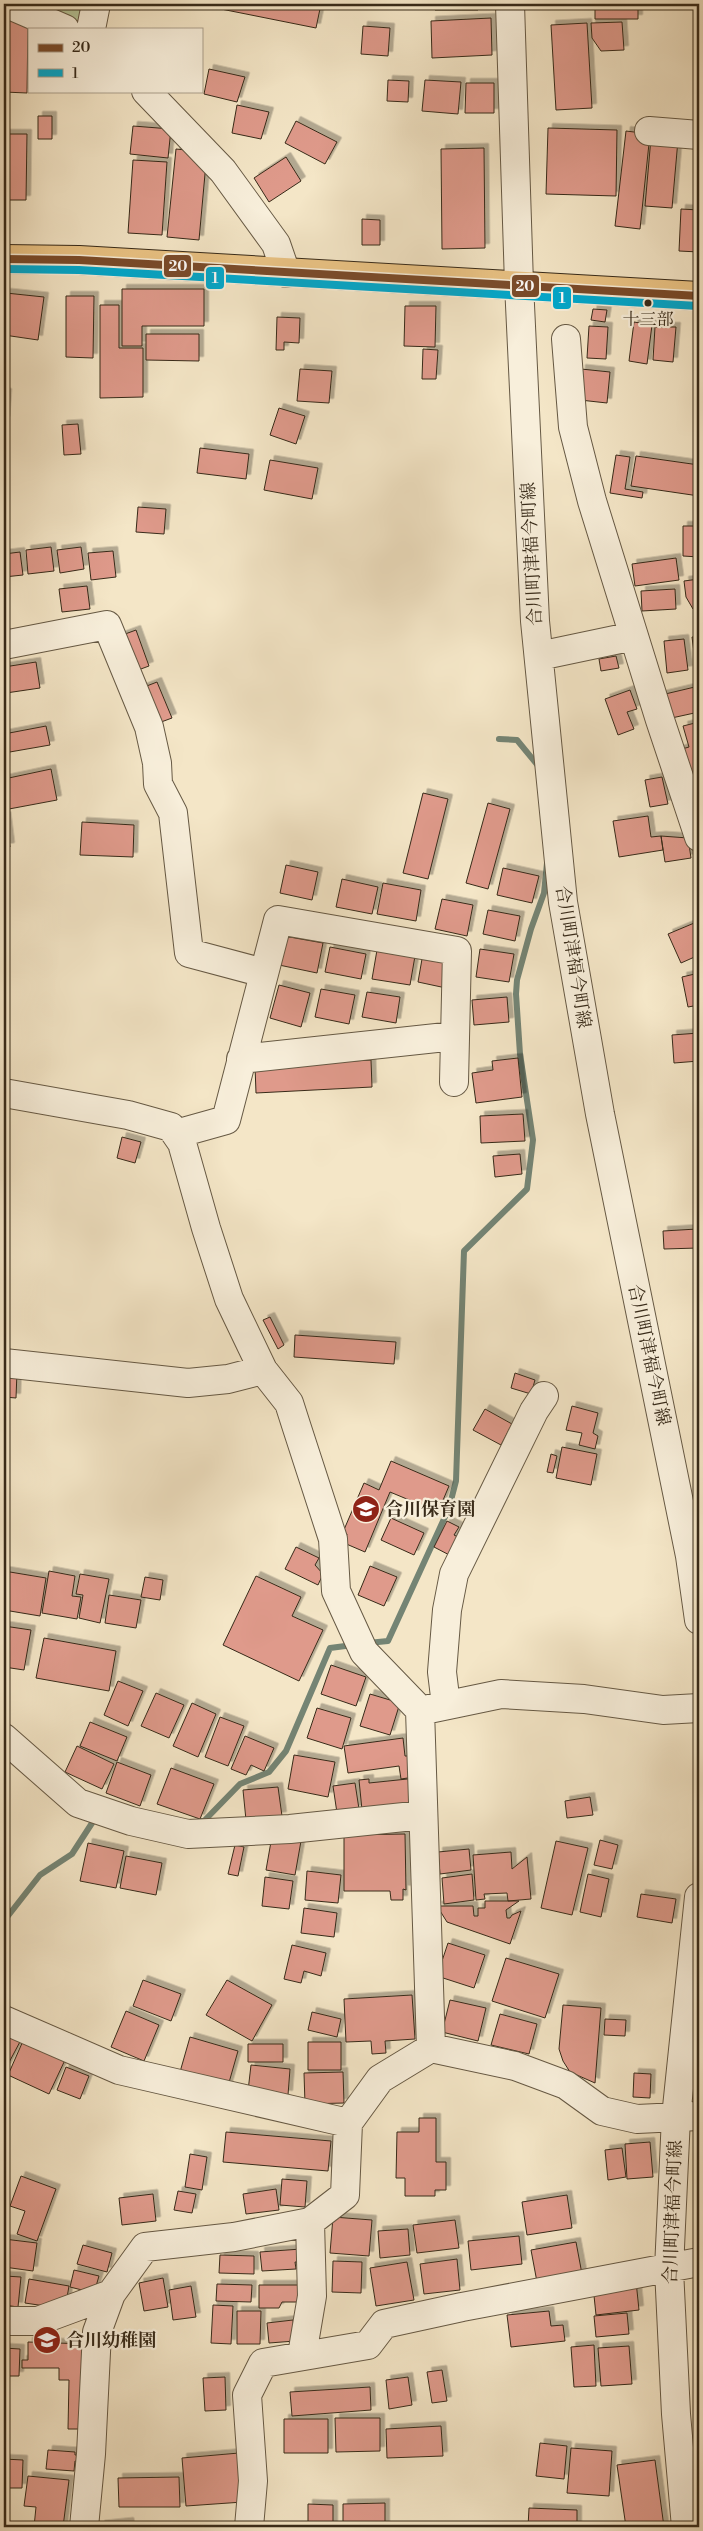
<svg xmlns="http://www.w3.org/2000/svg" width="703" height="2531" font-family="'Libre Bodoni','Noto Serif JP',serif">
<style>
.green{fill:#b6c699;stroke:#767859}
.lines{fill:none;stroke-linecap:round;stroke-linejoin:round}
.stream{stroke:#748474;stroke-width:6}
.building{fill:#df9a8b;stroke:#372a19;filter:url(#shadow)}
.minor-casing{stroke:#665944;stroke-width:30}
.highway-casing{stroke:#372a19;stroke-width:30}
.minor{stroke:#f8efdb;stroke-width:28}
.highway{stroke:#eac384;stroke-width:28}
.bus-1-casing{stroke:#f8efdb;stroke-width:11}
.bus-2-casing{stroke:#f8efdb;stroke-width:11}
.bus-1{stroke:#7a4b2a;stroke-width:8}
.bus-2{stroke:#00a9ce;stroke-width:8}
.bus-dot{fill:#372a19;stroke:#f8efdb;stroke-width:2}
.labels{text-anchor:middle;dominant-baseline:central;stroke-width:4.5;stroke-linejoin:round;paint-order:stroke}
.bus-label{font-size:17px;fill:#372a19;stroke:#f8efdb}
.street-label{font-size:18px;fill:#372a19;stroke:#f8efdb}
.poi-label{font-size:18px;font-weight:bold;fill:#372a19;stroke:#f8efdb;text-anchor:start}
.line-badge{stroke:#f8efdb;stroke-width:2}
.badge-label{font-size:14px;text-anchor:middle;font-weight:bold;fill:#fff}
</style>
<defs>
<filter id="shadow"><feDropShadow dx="4.5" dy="-4.5" stdDeviation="0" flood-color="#0004"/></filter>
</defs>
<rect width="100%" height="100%" fill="#f4e6c7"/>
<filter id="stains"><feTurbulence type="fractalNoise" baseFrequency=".004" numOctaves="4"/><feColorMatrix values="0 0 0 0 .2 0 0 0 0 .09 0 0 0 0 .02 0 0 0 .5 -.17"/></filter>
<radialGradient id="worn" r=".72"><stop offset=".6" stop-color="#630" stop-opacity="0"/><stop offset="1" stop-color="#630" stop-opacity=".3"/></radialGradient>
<path class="green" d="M4 4H96L91 29H63Z"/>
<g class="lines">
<path class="stream" d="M499 739 517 740 540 768
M368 1643 388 1641 449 1508 456 1481 464 1251 527 1189 533 1140 520 1054 516 994 517 980 531 929 544 893 547 863
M199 1821H204L240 1784 269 1772 286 1751 330 1648 353 1645
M4 1921 40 1875 72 1854 94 1820H99"/>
</g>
<path class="building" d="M196 4H321L316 28Z
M400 4H422V8L400 7Z
M435 4H478V10H435Z
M533 4H638V19H595V9H533Z
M491 18 492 55 432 58 431 21Z
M4 20 28 21 27 93 4 92Z
M622 22 624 50 601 51 592 38 591 23Z
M587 23 592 108 556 110 551 25Z
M363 26 390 28 388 56 361 54Z
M209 69 245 77 237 102 204 94Z
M388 80 409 81 408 102 387 101Z
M425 80 461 82 458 114 422 111Z
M466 83H494V113H465Z
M237 105 269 112 261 139 232 133Z
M38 116H52V139H38Z
M296 121 337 142 325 164 285 143Z
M133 126 171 129 168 158 130 154Z
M548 128 617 130 616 196 546 194Z
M626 131 650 134 640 229 615 226Z
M4 134H27L26 200H4Z
M651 138 678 140 672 208 645 206Z
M484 148 485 248 442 249 441 149Z
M176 149 207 152 199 240 167 237Z
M286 157 301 181 269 202 254 178Z
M133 160 167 162 162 235 128 233Z
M681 209 699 210V252L679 251Z
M362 219 380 220V245H362Z
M122 289H204V326H142V346H122Z
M6 293 44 297 38 340 4 335Z
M66 296H94L93 358 66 357Z
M100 305H119V348H143V397L100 398Z
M405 306H436L435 347 404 346Z
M593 309 607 310 605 322 591 320Z
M277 317 300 318 299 343 284 342V350H276Z
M634 322 652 325 647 364 629 361Z
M589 326 608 327 606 359 587 358Z
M655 327H676L673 362 653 360Z
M146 334H199V361L146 360Z
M423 349 438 350 436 379H422Z
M300 369 332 371 329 403 297 401Z
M581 369 610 372 607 403 580 400Z
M4 393H7L5 421 4 420Z
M279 408 305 416 296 444 270 435Z
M78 424 81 454 64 455 62 425Z
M200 448 249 454 246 479 197 473Z
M616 455 630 457 625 489 643 492 642 498 610 493Z
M636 456 699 465V496L631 486Z
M270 460 318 468 312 499 264 490Z
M138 507 166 509 164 534 136 532Z
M683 526H699V557L683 556Z
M51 547 54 571 28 574 26 550Z
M81 547 84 569 60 573 57 550Z
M113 551 116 577 91 580 88 553Z
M20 552 23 575 4 577V554Z
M676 558 679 580 635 586 632 564Z
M699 579V610L693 609 686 597 684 581Z
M87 586 90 609 62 612 59 589Z
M675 589 676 609 642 611 641 591Z
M136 630 149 666 130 673 117 637Z
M692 637H699V676H697Z
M684 639 688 670 667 673 664 641Z
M616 656 619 668 601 671 599 659Z
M36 662 40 688 6 693 4 667Z
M157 682 172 718 153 725 139 689Z
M699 686V712L667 719 661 695Z
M630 690 637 709 627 712 634 729 618 735 605 699Z
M699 722V772L683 777 675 751 689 747 683 726Z
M46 726 50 745 4 753V734Z
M51 769 57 800 9 809 4 779Z
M662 777 668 804 650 807 645 780Z
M423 793 448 799 428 879 403 873Z
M488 803 510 809 488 889 466 883Z
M6 816 10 847 4 848V817Z
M648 816 651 837 661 836 663 850 619 857 613 821Z
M82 822 134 825 133 857 80 855Z
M661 836 688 838 691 858 665 862Z
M286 865 318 872 312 900 280 893Z
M503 868 539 876 532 903 497 895Z
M342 879 378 887 372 914 336 907Z
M383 883 421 890 416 921 377 914Z
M442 899 473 905 467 936 435 929Z
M488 910 520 916 515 941 483 934Z
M699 921V955L681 963 668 934Z
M284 936 323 943 317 973 279 965Z
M330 947 366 954 361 979 325 972Z
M480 949 514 954 509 982 476 977Z
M377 950 415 956 410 985 372 979Z
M422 959 451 964 446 988 418 982Z
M699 973V1005L688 1007 682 977Z
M279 985 310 993 301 1027 270 1018Z
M321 989 355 995 349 1024 315 1017Z
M367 992 400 997 396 1023 362 1017Z
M507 997 509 1022 474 1025 472 1000Z
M699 1033V1061L674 1063 672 1035Z
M518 1058 522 1097 476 1103 472 1073 493 1070 492 1061Z
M371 1060 372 1087 256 1093 255 1066Z
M523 1114 525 1141 481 1143 480 1116Z
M122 1137 141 1142 135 1163 117 1158Z
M520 1154 522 1174 495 1177 493 1156Z
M697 1229 698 1248 664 1249 663 1231Z
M270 1317 284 1345 278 1349 263 1320Z
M295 1335 396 1342 394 1364 294 1357Z
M697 1364H699V1395H695Z
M4 1371 17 1372 16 1398 4 1397Z
M515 1373 535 1380 531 1394 511 1388Z
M572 1406 598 1413 593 1433 598 1436 595 1449 579 1445 582 1433 566 1430Z
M485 1409 512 1424 501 1445 473 1430Z
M562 1447 597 1454 591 1485 556 1478Z
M551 1454 557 1456 553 1473 547 1472Z
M391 1461 449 1486 438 1512 390 1492 365 1552 344 1543 347 1534 343 1532 364 1483 379 1490Z
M391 1518 424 1533 414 1555 381 1540Z
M447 1521 459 1527 454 1535 466 1541 457 1559 434 1547Z
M296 1547 319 1558 315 1565 323 1574 318 1585 285 1569Z
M370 1566 397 1577 384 1606 358 1595Z
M4 1571 46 1578 40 1616 4 1610Z
M49 1571 75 1576 72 1596 81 1597 77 1619 42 1613Z
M80 1574 109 1579 100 1623 79 1618 83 1595 76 1594Z
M256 1576 301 1597 292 1616 323 1630 299 1681 223 1645Z
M145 1577 163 1580 160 1600 141 1597Z
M109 1595 141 1600 136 1628 105 1623Z
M4 1626 31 1630 24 1670 4 1667Z
M44 1638 116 1651 109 1691 36 1678Z
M331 1665 366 1677 356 1706 321 1694Z
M118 1681 143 1691 128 1726 104 1715Z
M156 1693 184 1705 169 1738 141 1726Z
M370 1694 400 1703 390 1735 360 1726Z
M192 1703 216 1714 198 1757 173 1746Z
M317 1708 351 1718 342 1749 307 1738Z
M220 1717 244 1726 228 1766 205 1757Z
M90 1722 127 1737 117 1761 80 1746Z
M245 1736 274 1748 264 1771 251 1765 246 1775 231 1769Z
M403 1738 405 1756H411L414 1777 401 1779 399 1766 348 1773 344 1746Z
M77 1746 114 1764 102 1789 65 1772Z
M294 1755 335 1762 328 1797 288 1789Z
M117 1762 151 1775 140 1806 106 1793Z
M171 1768 214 1784 200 1819 157 1804Z
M417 1778 419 1801 408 1803 409 1812 362 1810 359 1780 369 1779V1783Z
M355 1783 359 1809 337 1813 333 1786Z
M278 1787 282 1816 246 1820 243 1790Z
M590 1797 593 1815 567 1818 565 1801Z
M405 1834 406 1890 403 1889V1900H391L390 1891H344V1835Z
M272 1836 301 1841 295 1875 266 1870Z
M600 1840 618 1845 612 1869 594 1865Z
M556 1841 588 1848 572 1915 541 1908Z
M88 1843 124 1851 116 1888 80 1881Z
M235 1845 244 1847 238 1876 228 1874Z
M469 1849 471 1870 440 1874 438 1852Z
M511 1852 512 1869 527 1857 531 1899 508 1901 507 1893 484 1894 485 1899 476 1900 473 1855Z
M126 1856 162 1863 156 1895 120 1888Z
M307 1871 341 1875 338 1903 305 1900Z
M472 1874 474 1900 444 1904 442 1878Z
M588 1874 609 1879 601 1917 580 1912Z
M265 1877 293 1881 289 1909 262 1906Z
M641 1894 676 1899 672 1923 637 1917Z
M485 1901H519L506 1910 507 1918H510L512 1915 521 1911 510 1944 447 1922 437 1906H473L474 1916H478V1908H485Z
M304 1908 337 1913 334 1937 301 1933Z
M448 1943 485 1955 474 1988 437 1976Z
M292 1945 326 1953 321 1976 304 1971 301 1983 284 1979Z
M506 1958 559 1974 545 2018 492 2001Z
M143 1980 181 1994 171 2021 133 2006Z
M227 1980 272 2005 252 2041 206 2015Z
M412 1995 415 2039 385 2041 386 2053 372 2054 371 2041 346 2042 344 1999Z
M450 2000 486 2008 478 2041 442 2032Z
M563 2005 601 2008 595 2083 570 2072 563 2061 559 2049Z
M126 2011 159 2025 144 2061 111 2047Z
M312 2012 341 2019 337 2037 308 2030Z
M500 2014 537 2024 529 2054 491 2045Z
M605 2019 626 2020 625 2036 604 2035Z
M4 2028 22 2038 6 2068 4 2067Z
M190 2037 238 2051 228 2086 180 2072Z
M23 2041 65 2060 49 2094 8 2075Z
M308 2042H341V2070H308Z
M248 2044H283V2062H248Z
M251 2065 290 2069 288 2095 248 2091Z
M66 2067 89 2076 80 2099 57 2090Z
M343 2072 344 2103 305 2104 304 2073Z
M634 2073 651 2074 650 2098 633 2097Z
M419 2118H436V2162H446V2190H435V2196H405V2178H396L397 2132H419Z
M226 2132 331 2141 328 2171 223 2162Z
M650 2142 653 2177 627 2179 625 2144Z
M622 2148 626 2177 608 2180 605 2150Z
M190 2154 207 2157 202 2190 185 2187Z
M21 2176 56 2189 37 2241 17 2234 25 2211 10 2206Z
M282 2179 307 2181 305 2207 280 2205Z
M276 2189 279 2210 246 2214 243 2194Z
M178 2191 196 2194 192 2213 174 2210Z
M153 2194 156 2221 122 2225 119 2198Z
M567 2195 572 2228 527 2235 522 2202Z
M333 2217 372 2220 369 2256 330 2253Z
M455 2220 459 2248 417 2253 413 2225Z
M408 2229 410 2255 380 2258 378 2231Z
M519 2236 522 2264 471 2270 468 2241Z
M4 2239 37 2243 33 2271 4 2267Z
M576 2242 582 2274 537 2282 531 2250Z
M83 2245 112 2253 107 2272 77 2264Z
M301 2249 302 2262H295L296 2269 262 2271 260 2252Z
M220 2255 254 2256V2274L219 2273Z
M457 2259 460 2290 424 2294 420 2264Z
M333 2261 362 2262 361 2293 332 2292Z
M407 2262 414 2300 376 2306 370 2268Z
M74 2270 99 2276 94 2293 70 2287Z
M5 2276 21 2277 18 2307 4 2305Z
M163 2278 168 2307 144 2311 139 2283Z
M29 2279 69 2286 65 2309 25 2303Z
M636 2281 639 2310 596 2315 593 2286Z
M217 2284 252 2285 251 2302 216 2301Z
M259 2285H299V2302H282L279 2308H259Z
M191 2286 196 2317 173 2320 169 2290Z
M213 2305 233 2306 231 2344 211 2343Z
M237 2311H261L260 2344H237Z
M549 2311 551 2326 563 2325 565 2341 511 2347 507 2315Z
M627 2313 629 2334 596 2337 594 2316Z
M293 2320 295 2341 269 2343 267 2323Z
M28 2342 87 2344 85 2429H68L69 2380H59V2368H22V2360H28Z
M594 2345 596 2386 574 2387 571 2347Z
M629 2346 632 2384 601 2386 598 2348Z
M4 2348 20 2349 19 2376H4Z
M442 2370 447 2401 432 2403 427 2372Z
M225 2377 226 2410 205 2411 203 2378Z
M408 2377 412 2405 389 2409 386 2380Z
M370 2387 371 2410 292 2416 290 2392Z
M335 2418H380V2451L336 2452Z
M284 2419H328V2453H284Z
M441 2426 443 2456 387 2458 386 2429Z
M540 2443 567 2446 564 2479 536 2476Z
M571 2448 612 2451 609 2496 567 2493Z
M48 2450 75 2452V2455H79V2462L75 2461 74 2471 46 2469Z
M239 2453 243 2502 186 2506 182 2458Z
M4 2459 23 2460 22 2488H4Z
M655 2460 664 2527H626L617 2465Z
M28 2476 69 2480 63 2527H34L36 2507 24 2506Z
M179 2477 180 2507H119L118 2478Z
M385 2503V2527H343V2504Z
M308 2504 333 2505V2527H308Z
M529 2508 577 2510V2527H528Z
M129 2522 130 2527H101L100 2525Z"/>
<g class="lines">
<g class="minor-casing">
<path id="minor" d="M7 4 65 29
M510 4 519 284 535 621 563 902 600 1114 690 1556 699 1620
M91 29 96 4
M146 91 223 171 276 244 286 273
M649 131 699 135
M566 339 573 427 592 501 660 720 699 837
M4 645 107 625 149 727 157 763 158 784 173 813 189 953 264 973
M539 656 634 636
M241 1059 455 1036
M4 1093 128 1115 171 1127 182 1143 206 1228 229 1299 263 1370 289 1403 297 1428 333 1539 336 1591 364 1652 420 1710 431 2048
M176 1134 226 1120 278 920 457 951 454 1082
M4 1363 188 1383 228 1379 263 1370
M446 1705 442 1672 447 1610 454 1574 534 1411 544 1396
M429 1709 501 1694 584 1699 663 1710 699 1708
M4 1738 78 1803 131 1821 188 1834 290 1829 423 1815
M4 2020 119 2070 348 2123
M4 2321H38L111 2294
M302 2355 312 2296 310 2222
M84 2527 91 2454 97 2332 111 2294 145 2247 234 2237 310 2222 345 2195 348 2123 380 2079 431 2048 515 2066 566 2085 602 2111 637 2119 699 2116
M249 2527 253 2481 247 2395 263 2363 368 2345 384 2324 462 2307 699 2262
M686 2527 676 2414 669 2269 676 2117 699 1897"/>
</g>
<g class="highway-casing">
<path id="highway" d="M4 259 79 260 699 296"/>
</g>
<use href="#minor" class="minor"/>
<use href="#highway" class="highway"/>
<g class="bus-1-casing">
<path id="bus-1" d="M4 259 79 260 699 296"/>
</g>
<g class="bus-2-casing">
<path id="bus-2" d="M4 269 79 270 698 306"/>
</g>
<use href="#bus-1" class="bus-1"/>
<use href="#bus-2" class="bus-2"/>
</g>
<defs>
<g id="school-disc" transform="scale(1.4375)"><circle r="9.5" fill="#8f2418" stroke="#f8efdb"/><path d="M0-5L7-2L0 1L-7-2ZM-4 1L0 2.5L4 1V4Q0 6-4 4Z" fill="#fff"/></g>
</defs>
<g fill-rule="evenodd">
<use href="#school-disc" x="366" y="1509"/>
<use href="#school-disc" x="47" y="2340"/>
</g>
<circle class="bus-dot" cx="648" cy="303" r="4.5"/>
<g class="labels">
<g class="bus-label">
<text x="648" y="320">十三部</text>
</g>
<g class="street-label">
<text transform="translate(532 554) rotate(-93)">合川町津福今町線</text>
<text transform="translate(573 957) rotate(81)">合川町津福今町線</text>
<text transform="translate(649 1355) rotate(78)">合川町津福今町線</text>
<text transform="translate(673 2212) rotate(-88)">合川町津福今町線</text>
</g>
<g class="poi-label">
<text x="385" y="1509">合川保育園</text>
<text x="66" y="2340">合川幼稚園</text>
</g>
</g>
<g class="line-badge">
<rect x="163" y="254" width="29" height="24" rx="5" fill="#7a4b2a"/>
<rect x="205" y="266" width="20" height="24" rx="5" fill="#00a9ce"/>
<rect x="511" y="274" width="29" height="24" rx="5" fill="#7a4b2a"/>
<rect x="552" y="286" width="20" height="24" rx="5" fill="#00a9ce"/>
</g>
<g class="badge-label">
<text x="178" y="271">20</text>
<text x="215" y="283">1</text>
<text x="525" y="291">20</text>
<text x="562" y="303">1</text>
</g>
<rect width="703" height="2531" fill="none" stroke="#f4e6c7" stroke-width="20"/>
<rect x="5" y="5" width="693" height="2521" fill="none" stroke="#372a19" stroke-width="2.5"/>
<rect x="10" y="10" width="683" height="2511" fill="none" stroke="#372a19"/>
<rect x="28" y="28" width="175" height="65" fill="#f8efdb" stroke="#aba08d"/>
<rect x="38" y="44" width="25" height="8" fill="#7a4b2a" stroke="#aba08d"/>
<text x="72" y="52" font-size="15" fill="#372a19">20</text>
<rect x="38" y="69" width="25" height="8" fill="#00a9ce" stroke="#aba08d"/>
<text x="72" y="78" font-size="15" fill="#372a19">1</text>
<rect width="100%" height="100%" filter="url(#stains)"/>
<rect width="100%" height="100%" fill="url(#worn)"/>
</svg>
